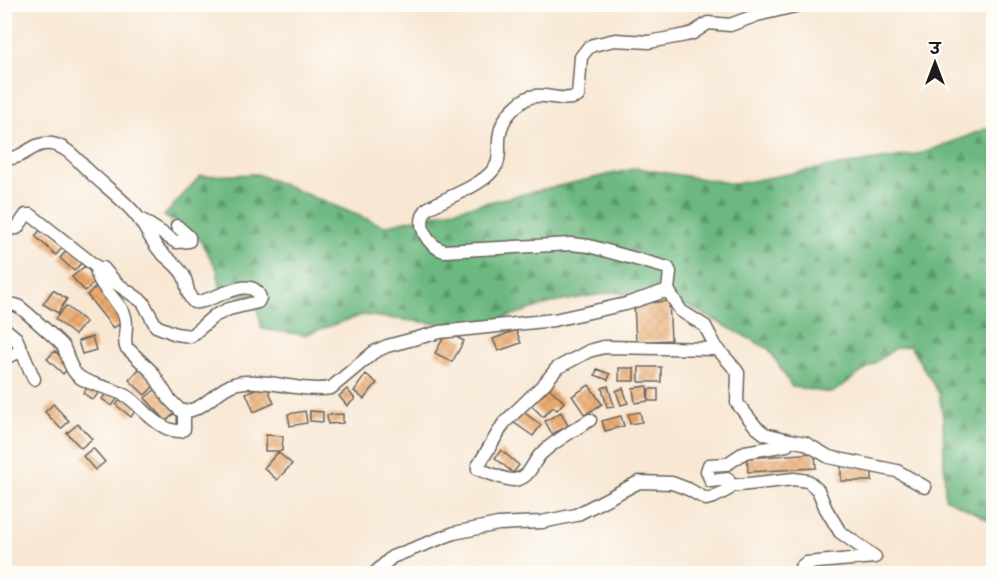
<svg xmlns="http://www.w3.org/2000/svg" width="998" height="578" font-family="Itim,'Playpen Sans Deva',sans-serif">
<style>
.forest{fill:url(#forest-firs);stroke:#446a4e;stroke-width:1.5}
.building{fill:url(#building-cross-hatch)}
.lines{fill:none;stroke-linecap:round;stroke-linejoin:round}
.minor-casing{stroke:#69635c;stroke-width:15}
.minor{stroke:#fff;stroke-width:12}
</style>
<defs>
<pattern id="forest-firs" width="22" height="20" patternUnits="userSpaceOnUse" patternTransform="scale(1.5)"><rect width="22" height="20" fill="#6cb880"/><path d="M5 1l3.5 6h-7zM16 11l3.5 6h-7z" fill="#589568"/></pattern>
<pattern id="building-cross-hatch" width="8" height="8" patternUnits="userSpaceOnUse" patternTransform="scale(1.5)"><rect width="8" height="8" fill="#edac6e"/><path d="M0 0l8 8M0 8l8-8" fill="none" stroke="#cb935f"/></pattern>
</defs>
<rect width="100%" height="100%" fill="#fdfcf7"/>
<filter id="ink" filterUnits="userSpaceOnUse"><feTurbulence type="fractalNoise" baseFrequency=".0167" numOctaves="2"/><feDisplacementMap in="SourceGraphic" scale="12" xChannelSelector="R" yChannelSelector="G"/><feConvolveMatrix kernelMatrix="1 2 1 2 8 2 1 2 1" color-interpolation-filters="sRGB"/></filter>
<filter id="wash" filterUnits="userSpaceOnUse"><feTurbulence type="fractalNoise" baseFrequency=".008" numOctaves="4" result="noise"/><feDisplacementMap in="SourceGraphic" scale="24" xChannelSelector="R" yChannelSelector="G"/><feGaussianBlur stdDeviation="1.35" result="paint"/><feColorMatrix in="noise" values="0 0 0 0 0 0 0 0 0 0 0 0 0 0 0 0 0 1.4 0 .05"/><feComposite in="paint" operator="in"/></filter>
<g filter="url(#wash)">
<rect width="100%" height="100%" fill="#f8e7d3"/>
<path class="forest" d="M993 126V522L945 498 943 418 939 393 910 346 896 348 832 393 792 387 769 349 690 307 615 292 551 303 488 323 439 324 362 315 304 335 262 329 255 298 221 292 217 269 198 237 164 216 200 176 257 174 384 226 637 168 735 184 809 170 923 153Z"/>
<g id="blocks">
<path class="building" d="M44 226 65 245 56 255 35 236Z
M70 247 84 260 74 271 60 258Z
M85 266 97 280 85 291 72 277Z
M98 285 125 321 113 328 87 295Z
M53 290 67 299 58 313 43 304Z
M669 301 671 340 636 342 634 304Z
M66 306 86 322 75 335 55 319Z
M516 330 521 343 498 351 493 339Z
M447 332 464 341 452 362 435 353Z
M92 337 96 350 82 354 78 341Z
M55 351 70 366 63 374 47 359Z
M639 367H661V382H639Z
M140 368 157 383 145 395 129 380Z
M619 368H634V381H619Z
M597 369 610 374 608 380 595 375Z
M366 374 377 383 364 399 354 391Z
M90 384 100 391 93 400 83 393Z
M266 384 274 403 254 412 246 393Z
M589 385 602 404 585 415 572 396Z
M608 386 614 406 607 407 602 388Z
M647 386 648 401 635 403 633 388Z
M157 388 177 411 166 421 145 398Z
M549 388 564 402 557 410 553 407 543 417 529 403 539 394 542 396Z
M623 388 628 403 621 405 616 391Z
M347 389 355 399 347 406 339 396Z
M649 389H658V401H648Z
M108 390 118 398 112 406 102 399Z
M124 396 138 407 131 417 116 405Z
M53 404 69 421 61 429 45 412Z
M305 411 307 423 290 426 288 414Z
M310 411 323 412V422L310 421Z
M522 411 541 425 533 436 513 422Z
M561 412 568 426 552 434 545 421Z
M640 412 642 422 630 424 628 414Z
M343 414V423L328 424 327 415Z
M621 416 624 426 605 431 602 421Z
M78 424 92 439 81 448 67 433Z
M266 435 283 436 282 451H265Z
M93 448 105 462 95 470 83 456Z
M501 450 519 465 513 473 495 458Z
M278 452 292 464 277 480 264 468Z
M815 453 816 468 748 472 747 458Z
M841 466H872V481H841Z"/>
</g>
</g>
<g filter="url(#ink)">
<use href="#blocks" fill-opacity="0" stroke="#69635c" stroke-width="1.5"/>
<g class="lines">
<g class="minor-casing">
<path id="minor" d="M4 158C24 161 31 141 52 144 69 147 79 163 92 174 107 188 123 199 136 215 145 226 150 239 159 250 166 258 176 264 182 273 189 282 185 295 194 302 209 305 252 271 260 298L258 302 229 309 214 316 191 336 176 334 156 326 143 302 116 283 103 268 99 269 97 274C102 290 117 299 124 314 129 324 123 336 126 347L152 372 169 399 181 411C203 413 215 390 234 384 262 376 300 393 331 388L374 352 387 346 440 332 554 320 626 304 668 290 681 311 705 326 716 347 736 370 738 373 737 403 756 427 765 434 789 440 787 445 745 452 727 464 709 465 707 471 711 481 728 479 730 486 729 489 714 497 706 499 688 489 672 483 639 482 576 515 542 522 498 524 454 533 392 557 374 574
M142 220 176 242 189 241V237L177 226
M4 229 17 228 26 215H31L99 269
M668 290 670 272 668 268 589 246 571 244 444 251C427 245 415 225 427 209 446 197 487 185 497 164 499 159 499 152 499 146 498 125 507 112 524 100 541 89 561 104 578 96L581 57 588 48 593 45 615 40 649 42 686 35 693 33 708 23 730 25 757 15 804 4
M4 304C9 305 14 304 18 306 22 308 61 343 63 346 68 355 69 368 77 375 87 385 115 388 128 397 143 408 161 433 181 431L184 429V411
M4 328 16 338 34 379
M4 358 22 351
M590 420C574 430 556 440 543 452 531 462 532 478 514 480 508 481 486 472 478 469V466L504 423 545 383 557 368 589 351 604 347 717 349
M789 440 805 443 829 457 897 471 925 487
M730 486 794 479 808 481 818 490 826 509 840 532 875 557 806 563 801 567V574"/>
</g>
<use href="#minor" class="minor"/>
</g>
</g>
<rect width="998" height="578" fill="none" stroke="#fdfcf7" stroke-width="24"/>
<g transform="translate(935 63)" stroke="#fdfcf7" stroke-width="4.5" paint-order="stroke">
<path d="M0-4.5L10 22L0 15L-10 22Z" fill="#1c1c1c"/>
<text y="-9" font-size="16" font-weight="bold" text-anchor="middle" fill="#1c1c1c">उ</text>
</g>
</svg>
